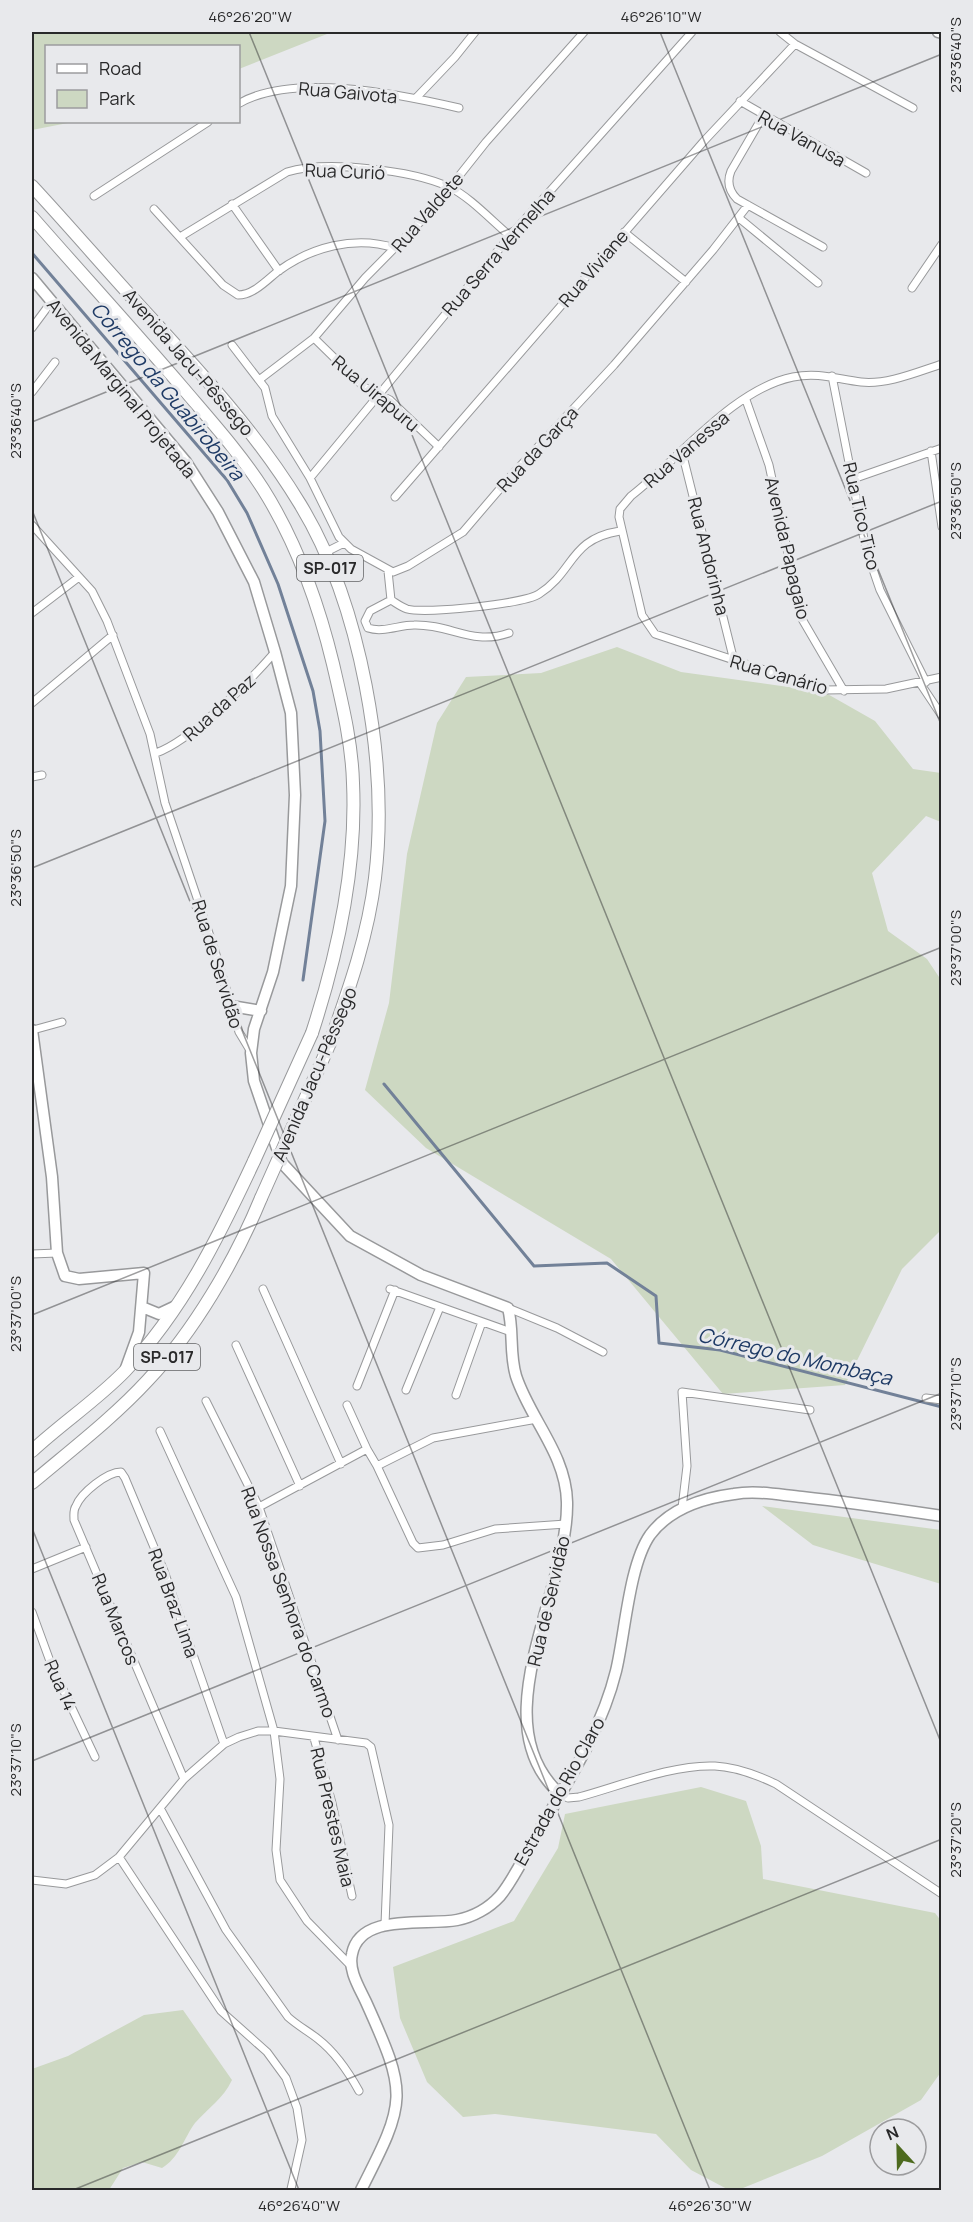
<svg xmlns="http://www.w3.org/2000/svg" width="973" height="2222" font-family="Manrope,sans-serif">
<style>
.green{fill:#cdd8c2}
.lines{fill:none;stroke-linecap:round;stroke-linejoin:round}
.stream{stroke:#728198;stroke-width:3}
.street-casing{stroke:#98999b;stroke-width:9}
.secondary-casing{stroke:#98999b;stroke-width:13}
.highway-casing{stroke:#98999b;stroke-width:14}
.street{stroke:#fff;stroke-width:7}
.secondary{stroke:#fff;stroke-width:10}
.highway{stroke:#fff;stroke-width:12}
.highway-bridge-casing{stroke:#98999b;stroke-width:14;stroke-linecap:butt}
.highway-bridge{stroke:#fff;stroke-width:12}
.ticks{fill:none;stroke:#29292a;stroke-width:1.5;stroke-opacity:0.45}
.labels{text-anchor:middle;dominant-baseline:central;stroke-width:6;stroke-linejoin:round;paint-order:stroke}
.shield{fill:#e8e9ec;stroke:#626364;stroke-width:1.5}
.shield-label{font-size:16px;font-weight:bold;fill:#29292a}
.street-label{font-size:18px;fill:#29292a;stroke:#e8e9ec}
.water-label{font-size:20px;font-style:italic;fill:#1e3a65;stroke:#e8e9ec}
.neatline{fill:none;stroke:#29292a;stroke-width:2}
.ticks-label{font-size:15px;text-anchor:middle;fill:#29292a}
</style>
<rect width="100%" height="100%" fill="#e8e9ec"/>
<path class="green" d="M32 32H332L239 69 238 46H46V122H73L32 130Z
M617 647 681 672 824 692 875 721 913 769 941 773V822L926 816 872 873 888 931 927 959 941 980V1230L902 1269 845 1385 723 1394 611 1259 426 1148 365 1090 389 1003 407 854 437 723 466 677 541 673Z
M762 1506 941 1530V1584L813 1545Z
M701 1787 746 1801 761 1846 763 1879 935 1913 942 1922 941 2072 921 2100 822 2156 738 2190H729L691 2170 656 2134 495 2114 463 2117 427 2082 400 2018 393 1967 514 1921 558 1848 565 1814Z
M183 2010 232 2080C223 2099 208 2108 195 2123 184 2138 179 2158 162 2168L142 2162 123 2168 109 2190H32V2069L68 2056 144 2015Z"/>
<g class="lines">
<path class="stream" d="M32 253 227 480 247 513 278 584 313 691 320 731 325 821 303 980
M384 1084 534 1266 607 1263 656 1296 659 1343 720 1350 942 1407"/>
<g class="street-casing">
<path id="street" d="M780 32 795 44 913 108
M416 98 455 57 475 32
M740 101 866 173
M238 104C292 72 399 94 459 108
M763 116 731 171C727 181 729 191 737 199L823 247
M94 196 208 122
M232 204 279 271
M154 209 223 285 238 295C253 295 266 281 277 272 311 247 355 235 395 248
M739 218 818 283
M624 232 686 282
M180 237 287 172C326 160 412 170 449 187 469 196 493 222 510 236
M912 288 942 244
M32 328 52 301
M314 338 364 387 390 400 439 447
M232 345 265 388 272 416 310 478 339 537 351 549 393 572 408 566 463 532 510 477 614 365 713 250 748 205
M942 364C917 372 887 385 861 382 837 379 818 372 793 377 733 389 678 460 631 496L620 509 619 517 642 615 655 634 825 690 886 689 942 677
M832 376 866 549 880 590 926 682
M259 380 314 338 365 278 432 210 486 142 584 32
M32 392 55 362
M746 400 769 465 802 619 844 691
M931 451 942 527
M682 452 734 661
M310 478 510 236 692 32
M853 479 942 448
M395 497 704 141 795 44
M32 525 92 591 107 621 150 734 165 803 215 951 239 1032 251 1052
M324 553 344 543
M388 571 391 600C396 603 401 607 407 609 425 614 524 604 539 594 575 571 569 539 620 531
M391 600 370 611 365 621 368 628C383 633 399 625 414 625 451 624 472 646 509 633
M32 613 79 577
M920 683 942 716
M32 703 113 635
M156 753C192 740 249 682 275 652
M32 777 42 775
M33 1030 62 1022
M32 1254 57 1253
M263 1289 341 1464
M390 1289 511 1332
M508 1308 557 1328 603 1352
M236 1345 300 1486
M357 1386 395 1290
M406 1390 440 1307
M456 1395 482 1322
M926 1398 942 1400
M206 1401 259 1507 338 1740
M347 1405 367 1449
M160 1431 236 1597 274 1731 280 1779 276 1850 280 1880 307 1921 352 1967
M377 1466 433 1438 537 1419
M259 1507 367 1449 377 1466 413 1543 418 1548 443 1545 495 1529 566 1524
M682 1508 687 1466 682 1392 810 1410
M32 1569 86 1547
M32 1612 51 1664 95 1757
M314 1738 332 1803 352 1896
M184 1779 74 1520C74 1515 73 1510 76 1506 81 1493 107 1472 121 1472L125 1478 164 1571 224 1744
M560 1794 568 1798 579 1797C620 1786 673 1764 715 1766 737 1767 757 1775 776 1784L942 1894
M160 1808 226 1930 288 2017C298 2026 308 2031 318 2039 336 2053 348 2071 359 2091
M119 1857 221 2011 267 2052 286 2078 297 2108 302 2140 291 2189
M32 1880 66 1884 95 1875 119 1857 184 1779 224 1744 239 1737 258 1731H274L366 1743 371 1747 389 1825 385 1924"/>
</g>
<g class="secondary-casing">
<path id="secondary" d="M938 32 942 33
M32 278 186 462 218 512 254 582 275 652 291 713 295 795 291 886 273 972 254 1029 251 1053 254 1081 282 1163 350 1236 421 1275 508 1308C514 1330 509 1353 516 1376 530 1419 566 1454 567 1502 569 1591 480 1722 560 1794
M231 1006 261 1011
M32 1030 52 1177 57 1253 65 1276 79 1279 144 1273 139 1332 126 1368
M142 1307 159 1314 176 1306
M361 2190C407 2100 408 2095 366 2002 359 1987 348 1970 352 1954 360 1912 427 1926 457 1920 473 1917 489 1908 500 1896 514 1879 524 1856 535 1838 566 1784 601 1732 616 1671 625 1634 629 1565 650 1535 670 1508 703 1498 734 1494 756 1490 780 1495 802 1497 848 1502 895 1509 942 1516"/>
</g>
<g class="highway-casing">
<path id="highway" d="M32 186C72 229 110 274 150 317 204 376 258 435 300 504 361 604 389 763 375 878 368 936 349 989 330 1043
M32 217C82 274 133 330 182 387 210 420 240 453 263 489 297 543 318 602 333 664 342 703 352 743 353 783 357 868 338 953 312 1033
M32 1451C62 1423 97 1400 125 1371 183 1310 219 1236 254 1161
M32 1483C71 1450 113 1418 148 1380 194 1331 235 1261 261 1198"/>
</g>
<use href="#street" class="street"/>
<use href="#secondary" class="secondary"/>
<use href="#highway" class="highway"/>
<g class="highway-bridge-casing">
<path id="highway-bridge" d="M254 1161 312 1033
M261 1198 330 1043"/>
</g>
<use href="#highway-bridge" class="highway-bridge"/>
</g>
<path class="ticks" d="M249 32 942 1745M660 32 942 727M32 422 942 54M32 510 710 2190M32 868 942 501M32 1315 942 947M32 1528 299 2190M32 1761 942 1393M73 2190 942 1839"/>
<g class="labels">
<g class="shield">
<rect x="297" y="555" width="66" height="26" rx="4.5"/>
<rect x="134" y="1344" width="66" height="26" rx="4.5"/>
</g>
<g class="shield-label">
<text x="330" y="568">SP-017</text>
<text x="167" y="1357">SP-017</text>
</g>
<g class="street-label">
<text transform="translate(348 92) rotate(5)">Rua Gaivota</text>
<text transform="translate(802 138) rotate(29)">Rua Vanusa</text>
<text transform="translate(345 171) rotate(2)">Rua Curió</text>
<text transform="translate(427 212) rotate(-49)">Rua Valdete</text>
<text transform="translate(498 252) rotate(-49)">Rua Serra Vermelha</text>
<text transform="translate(593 268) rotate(-49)">Rua Viviane</text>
<text transform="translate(189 362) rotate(49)">Avenida Jacu-Pêssego</text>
<text transform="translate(122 388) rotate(51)">Avenida Marginal Projetada</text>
<text transform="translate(376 393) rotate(40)">Rua Uirapuru</text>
<text transform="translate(537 449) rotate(-47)">Rua da Garça</text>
<text transform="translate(686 449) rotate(-41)">Rua Vanessa</text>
<text transform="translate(862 516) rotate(77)">Rua Tico Tico</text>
<text transform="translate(788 548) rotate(77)">Avenida Papagaio</text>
<text transform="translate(709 556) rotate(76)">Rua Andorinha</text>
<text transform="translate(779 674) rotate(16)">Rua Canário</text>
<text transform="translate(219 707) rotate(-42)">Rua da Paz</text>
<text transform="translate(218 964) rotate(73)">Rua de Servidão</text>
<text transform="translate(314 1074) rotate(-67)">Avenida Jacu-Pêssego</text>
<text transform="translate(548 1601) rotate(-77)">Rua de Servidão</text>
<text transform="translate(289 1602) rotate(70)">Rua Nossa Senhora do Carmo</text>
<text transform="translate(174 1603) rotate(70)">Rua Braz Lima</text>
<text transform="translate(116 1619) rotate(68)">Rua Marcos</text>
<text transform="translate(61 1685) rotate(66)">Rua 14</text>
<text transform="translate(559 1791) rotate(-61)">Estrada do Rio Claro</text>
<text transform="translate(333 1817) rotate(77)">Rua Prestes Maia</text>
</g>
<g class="water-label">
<text transform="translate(168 391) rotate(50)">Córrego da Guabirobeira</text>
<text transform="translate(795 1356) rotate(13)">Córrego do Mombaça</text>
</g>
</g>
<rect width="973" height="2222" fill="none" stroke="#e8e9ec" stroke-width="66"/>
<rect x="45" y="45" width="195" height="78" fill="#e8e9ec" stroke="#9c9c9e" stroke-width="1.5"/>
<rect x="57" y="64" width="30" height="9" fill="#ffffff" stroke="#9c9c9e" stroke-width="1.5"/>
<text x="99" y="75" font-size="18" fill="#29292a">Road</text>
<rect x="57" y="90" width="30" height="18" fill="#cdd8c2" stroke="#9c9c9e" stroke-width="1.5"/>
<text x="99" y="105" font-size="18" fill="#29292a">Park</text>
<g transform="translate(898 2147) rotate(338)"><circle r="28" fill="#e8e9ec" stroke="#9c9c9e" stroke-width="1.5"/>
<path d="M0-4.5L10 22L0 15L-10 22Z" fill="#4d6a1e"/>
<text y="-9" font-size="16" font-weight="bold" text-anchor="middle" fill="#29292a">N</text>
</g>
<rect x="33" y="33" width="907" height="2156" class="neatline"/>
<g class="ticks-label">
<text x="250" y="22">46°26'20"W</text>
<text x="661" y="22">46°26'10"W</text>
<text transform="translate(956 55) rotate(-90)" y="5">23°36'40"S</text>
<text transform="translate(16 421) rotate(-90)" y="5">23°36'40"S</text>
<text transform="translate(956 501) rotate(-90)" y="5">23°36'50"S</text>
<text transform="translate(16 868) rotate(-90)" y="5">23°36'50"S</text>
<text transform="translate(956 948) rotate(-90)" y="5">23°37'00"S</text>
<text transform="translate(16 1314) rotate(-90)" y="5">23°37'00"S</text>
<text transform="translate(956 1394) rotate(-90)" y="5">23°37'10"S</text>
<text transform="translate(16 1760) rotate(-90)" y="5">23°37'10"S</text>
<text transform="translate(956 1840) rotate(-90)" y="5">23°37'20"S</text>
<text x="299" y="2211">46°26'40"W</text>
<text x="710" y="2211">46°26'30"W</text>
</g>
</svg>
